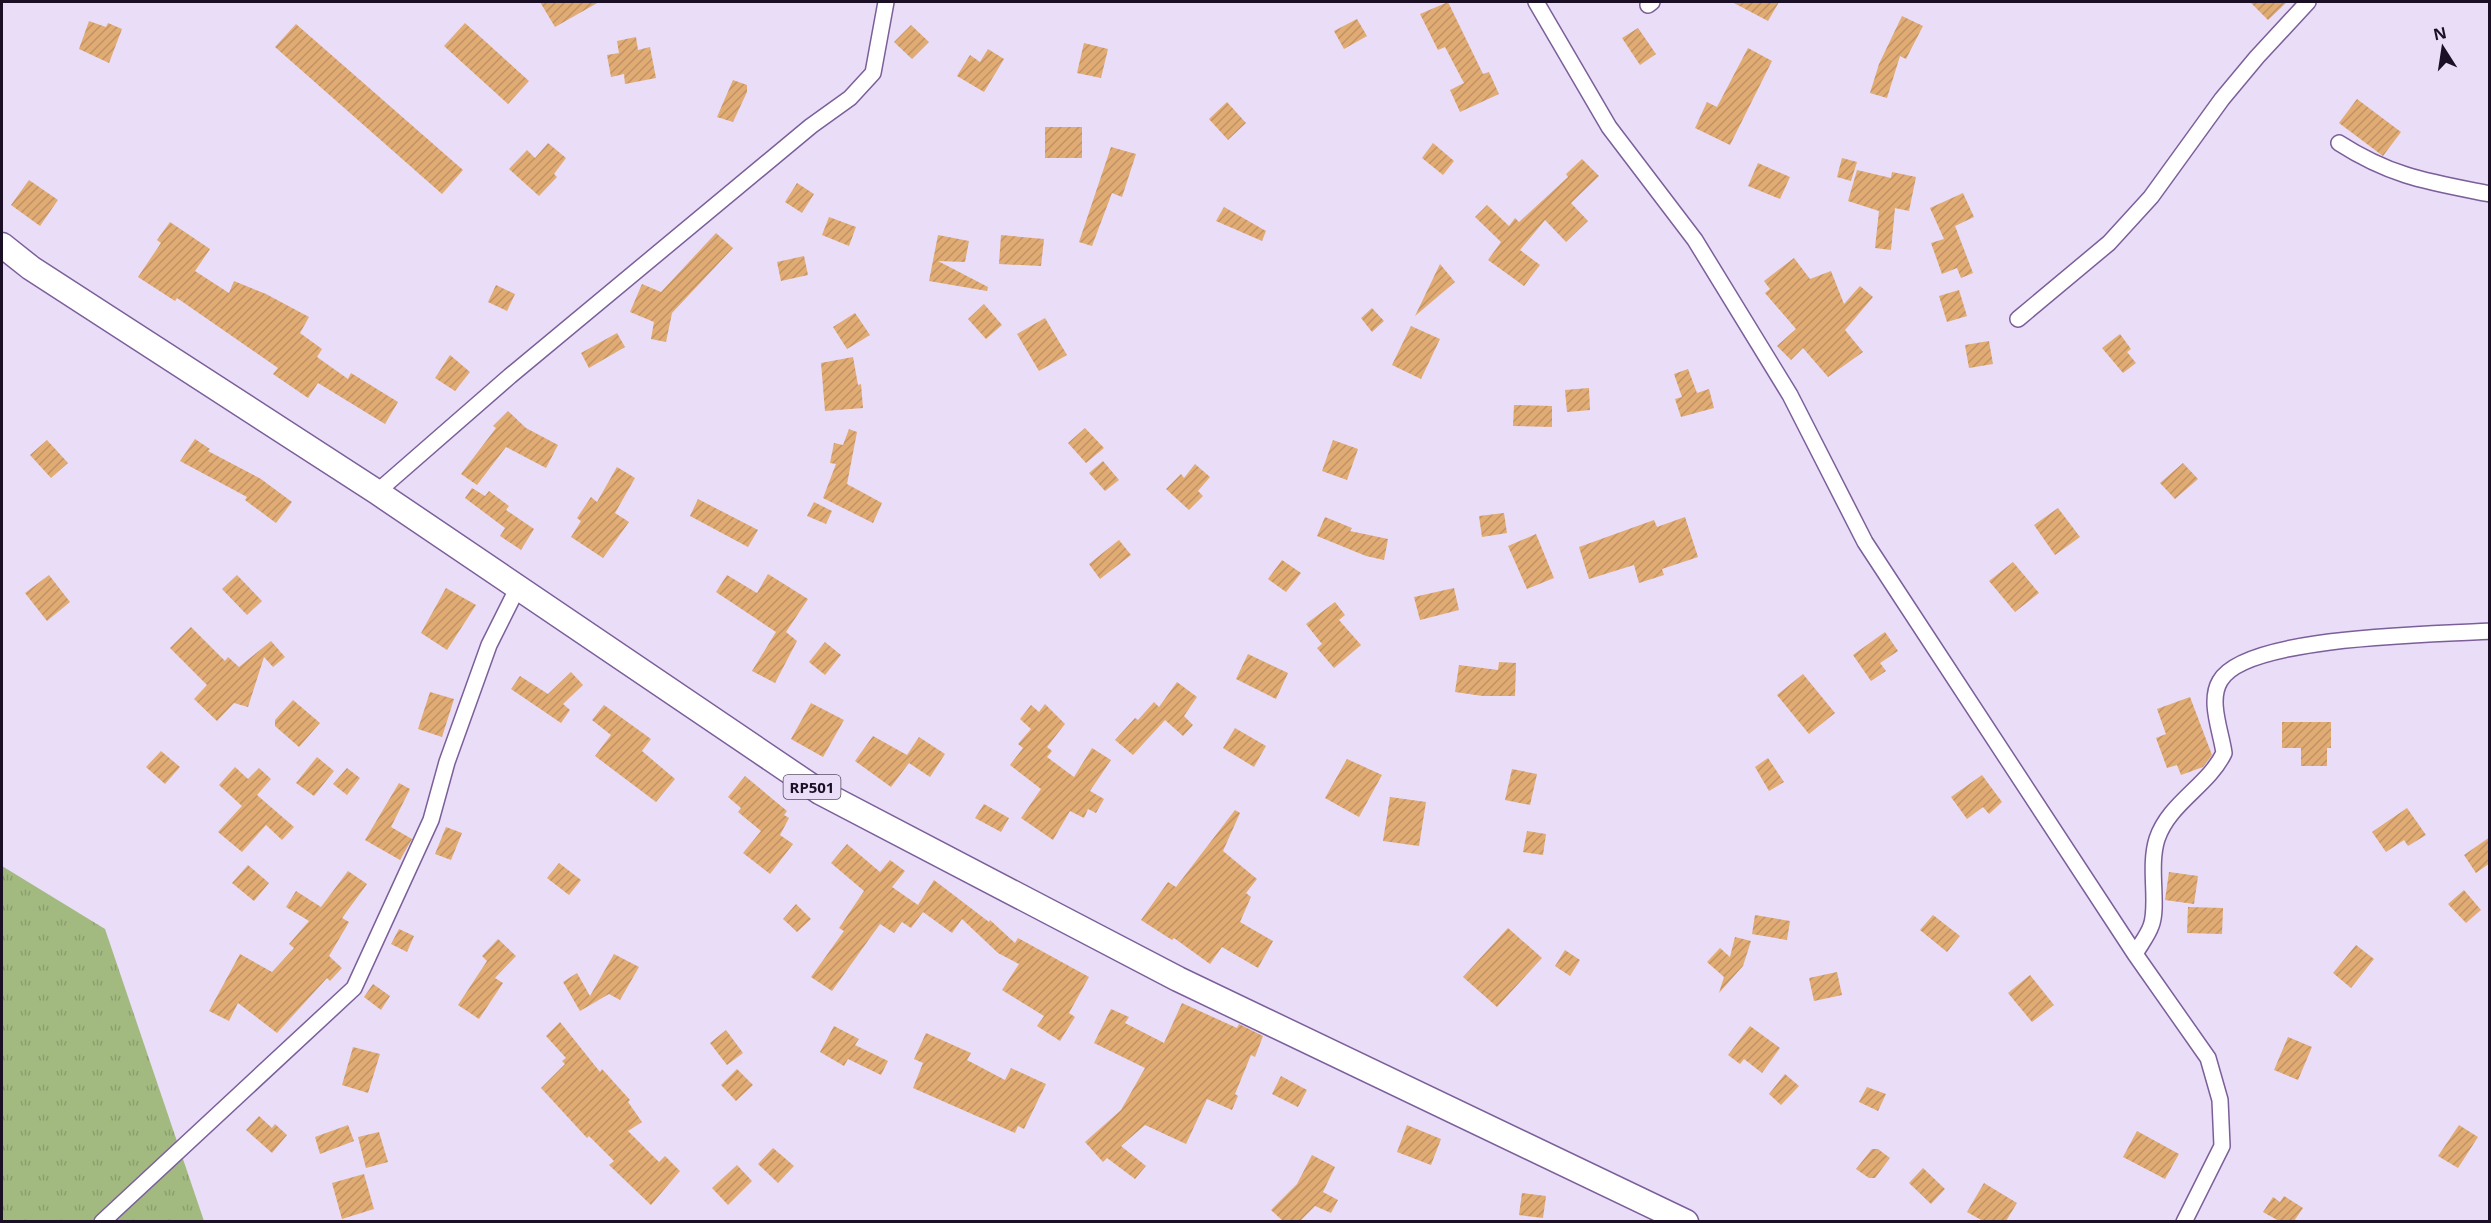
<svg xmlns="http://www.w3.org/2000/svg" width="2491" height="1223" font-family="'Noto Sans',sans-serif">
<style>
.grass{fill:url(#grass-tufts)}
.building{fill:url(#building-hatch)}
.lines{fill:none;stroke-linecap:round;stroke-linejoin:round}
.minor-casing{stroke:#7c5f9a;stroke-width:18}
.primary-casing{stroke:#7c5f9a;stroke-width:27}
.minor{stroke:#fff;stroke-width:15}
.primary{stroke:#fff;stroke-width:24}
.labels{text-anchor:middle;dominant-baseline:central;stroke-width:5;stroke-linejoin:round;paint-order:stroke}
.shield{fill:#e9ddf7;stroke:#594d65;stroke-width:1.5}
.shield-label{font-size:15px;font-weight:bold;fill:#1b0f26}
</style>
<defs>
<pattern id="grass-tufts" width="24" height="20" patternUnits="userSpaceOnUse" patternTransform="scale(1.5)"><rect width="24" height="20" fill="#a2ba7f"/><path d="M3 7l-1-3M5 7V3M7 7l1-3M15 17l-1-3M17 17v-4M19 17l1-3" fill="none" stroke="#8b9f6e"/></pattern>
<pattern id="building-hatch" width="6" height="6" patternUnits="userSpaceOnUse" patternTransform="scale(1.5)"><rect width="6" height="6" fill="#e1ab74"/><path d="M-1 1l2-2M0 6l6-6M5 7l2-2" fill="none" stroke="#c09264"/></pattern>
</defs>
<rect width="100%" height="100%" fill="#e9ddf7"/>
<path class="grass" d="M2 866 105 929 204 1221H2Z"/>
<path class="building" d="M540 2H599L555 27Z
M1448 2 1483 74 1489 72 1499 94 1460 112 1450 90 1464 83 1445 47 1438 50 1420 14Z
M1732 2H1779L1768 21Z
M2250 2H2287L2268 20Z
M1902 16 1923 26 1906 59 1900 56 1887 98 1870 93 1879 64Z
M1357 19 1367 36 1344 49 1334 31Z
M89 21 106 27 108 23 122 29 109 63 79 49Z
M465 23 529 81 508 104 444 46Z
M296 24 463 170 442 194 275 47Z
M911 25 929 42 912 59 894 42Z
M1638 28 1656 54 1640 65 1622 38Z
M636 37 638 50 650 47 656 78 625 84 624 74 611 77 607 55 619 53 617 41Z
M1084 43 1108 49 1101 78 1077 73Z
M1748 48 1772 61 1730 145 1695 128 1707 102 1717 107Z
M988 49 1004 59 984 92 957 76 970 55 980 62Z
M733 80 747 85V92L733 122 717 117Z
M2357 99 2401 132 2383 156 2339 123Z
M1227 102 1246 123 1228 140 1209 119Z
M1045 127H1082V158H1045Z
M548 143 566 158 554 174 557 177 539 196 509 169 527 150 535 158Z
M1433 143 1454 161 1443 175 1422 158Z
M1111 147 1136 154 1122 197 1112 193 1092 246 1079 242Z
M1842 158 1857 162 1851 181 1837 177Z
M1582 159 1599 176 1571 203 1588 221 1566 242 1545 220 1520 250 1540 265 1524 286 1488 260 1501 242 1475 217 1487 205 1509 226 1515 218 1519 222 1568 177 1566 174Z
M1758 163 1790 177 1780 199 1748 186Z
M1857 170 1891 178 1892 172 1916 177 1909 211 1895 208 1891 250 1875 248 1879 211 1848 201Z
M29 180 58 200 40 226 11 205Z
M797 183 814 194 802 213 785 202Z
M1963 193 1974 217 1955 226 1973 273 1961 278 1957 268 1942 274 1931 243 1944 239 1930 208Z
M1224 207 1266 231 1262 241 1216 221Z
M829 217 856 227 849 246 822 235Z
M170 222 210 249 195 271 229 293 234 281 266 294 309 317 300 333 322 349 317 357 348 379 351 373 398 402 385 424 318 383 308 398 273 374 278 368 177 298 175 301 138 277 161 243 157 240Z
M716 233 733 248 672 313 666 342 651 339 654 322 630 312 642 284 661 292Z
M938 235 969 241 965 262 938 261 988 287 987 291 929 281Z
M1001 235 1044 239 1041 266 999 264Z
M804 256 808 275 781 281 777 262Z
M1794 258 1810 279 1831 271 1844 304 1860 286 1873 297 1845 330 1863 352 1828 377 1803 348 1791 360 1777 346 1796 329 1765 293 1770 289 1764 281Z
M1440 264 1455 282 1415 316Z
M496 285 515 294 507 311 488 302Z
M1959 290 1967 316 1947 322 1939 296Z
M984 304 1002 325 986 339 968 319Z
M1372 308 1384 321 1372 332 1361 318Z
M855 313 870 335 847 349 833 327Z
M1045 318 1067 355 1039 371 1017 334Z
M1411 326 1440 339 1421 379 1392 365Z
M617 333 625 347 589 368 581 353Z
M2120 334 2131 349 2127 352 2136 363 2123 373 2102 348Z
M1989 341 1993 364 1969 368 1965 345Z
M450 355 470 372 455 391 435 378Z
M853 357 858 385 861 384 863 408 825 411 821 363Z
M1688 369 1697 393 1709 389 1714 408 1681 417 1675 399 1682 397 1674 374Z
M1589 388 1590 410 1567 412 1565 390Z
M1514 405 1552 406V427L1513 426Z
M508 411 526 428 558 445 546 468 506 447 477 485 461 474 496 428 493 426Z
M1085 428 1104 448 1086 463 1068 443Z
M849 429 857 432 847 484 882 503 873 523 823 498 836 464 830 463 834 443 843 445Z
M195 439 210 449 208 451 261 479 292 502 276 523 245 500 247 497 180 461Z
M47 440 68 463 51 478 30 455Z
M1333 440 1358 449 1347 480 1322 471Z
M1103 461 1119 480 1105 491 1089 473Z
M2183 463 2198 479 2175 499 2160 483Z
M1195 464 1210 477 1198 491 1203 496 1189 510 1166 489 1181 474 1184 478Z
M617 467 635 478 615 513 629 522 603 558 571 537 581 521 577 518 591 497 597 502Z
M472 488 485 496 489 491 509 506 506 510 534 529 521 550 500 536 505 528 465 498Z
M698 499 758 530 748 547 690 516Z
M814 502 832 511 826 524 807 516Z
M2058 508 2080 537 2055 555 2034 525Z
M1504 513 1507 533 1482 537 1479 516Z
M1325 517 1352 528 1350 531 1388 539 1384 560 1366 556 1317 536Z
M1685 517 1698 557 1662 569 1664 575 1639 583 1634 565 1589 579 1579 547 1654 520 1657 527Z
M1536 534 1554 578 1527 589 1508 546Z
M1119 540 1131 555 1100 579 1089 564Z
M1282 560 1301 573 1286 592 1268 579Z
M2013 562 2039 593 2015 612 1989 581Z
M768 574 808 599 786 632 797 641 775 683 752 671 776 632 716 592 727 575 757 593Z
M49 575 70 602 47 621 25 593Z
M237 575 262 601 247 615 222 589Z
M446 588 476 605 447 650 421 633Z
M1454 588 1459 610 1420 620 1414 597Z
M1335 602 1345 615 1339 620 1361 645 1334 668 1317 648 1322 644 1306 624Z
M191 627 225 661 228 657 239 667 271 641 285 657 273 667 264 657 248 707 234 703 217 721 194 699 207 685 170 648Z
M1885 632 1898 651 1880 663 1886 671 1871 681 1853 655Z
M825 642 841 655 825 675 809 662Z
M1248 654 1288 673 1276 699 1236 679Z
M1499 662 1516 663 1515 696H1483L1455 692 1459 665 1498 670Z
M571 672 583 685 563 704 570 710 561 723 511 689 520 676 548 694Z
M1803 674 1835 713 1809 734 1777 695Z
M1177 682 1197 697 1184 716 1193 725 1183 736 1165 720 1133 755 1115 740 1135 718 1138 720 1154 702 1159 707Z
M430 692 454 699 442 737 418 729Z
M2190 697 2212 755 2203 767 2181 775 2177 765 2167 768 2156 738 2166 734 2157 709Z
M293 700 320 723 299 747 275 726V720Z
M811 703 844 720 823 757 791 739Z
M1045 704 1065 724 1047 747 1052 751 1047 757 1074 777 1092 748 1111 760 1090 791 1104 799 1096 813 1088 809 1084 818 1070 811 1053 840 1021 818 1041 789 1010 765 1023 748 1018 744 1031 729 1020 719 1031 705 1039 712Z
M604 705 651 739 642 751 675 779 656 802 595 756 611 735 592 720Z
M2282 722H2331V748H2327V766H2301V748H2282Z
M1235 728 1266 746 1254 767 1223 748Z
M873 736 907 755 919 737 945 754 930 777 909 763 891 787 855 761Z
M161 751 180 767 165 784 146 767Z
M317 757 334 771 314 796 296 783Z
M1768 758 1784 782 1769 791 1755 767Z
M1347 759 1382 775 1359 817 1325 798Z
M235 767 248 779 259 768 271 779 257 795 294 827 282 840 266 825 242 852 218 832 242 806 219 785Z
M347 768 360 778 347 795 333 784Z
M1512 769 1537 774 1530 805 1505 800Z
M1982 775 2002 802 1989 814 1983 807 1967 819 1951 797Z
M745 776 787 811 784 815 789 818 780 835 793 844 770 874 743 853 761 831 738 812 741 808 728 797Z
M399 783 410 789 391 827 412 839 400 860 365 840Z
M1390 797 1426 802 1419 846 1383 841Z
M984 804 1009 818 1001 832 975 818Z
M2407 808 2426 835 2408 846 2404 840 2386 852 2372 832Z
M1235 810 1240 813 1223 851 1257 879 1246 893 1251 897 1240 922 1273 941 1258 968 1222 947 1210 964 1174 938 1172 940 1141 920 1168 882 1176 887Z
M446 827 462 833 451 860 435 854Z
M1527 831 1546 834 1543 855 1523 852Z
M2490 837V863L2476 873 2464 855Z
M847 844 880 872 890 860 905 871 892 887 918 905 934 880 989 922 990 920 1015 943 1018 938 1089 977 1069 1013 1075 1017 1060 1041 1037 1026 1044 1016 1002 990 1019 964 998 953 962 919 952 933 923 912 911 928 902 922 894 933 880 924 832 991 811 977 844 931 839 928 864 891 831 863Z
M559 863 581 880 569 895 547 878Z
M248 865 269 883 254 901 232 883Z
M348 871 367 884 342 918 349 922 329 956 342 968 330 981 327 978 277 1033 238 1003 229 1021 209 1011 240 954 272 972 294 948 289 944 309 921 286 907 296 891 321 907Z
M2169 872 2198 876 2194 904 2165 900Z
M2464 890 2481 910 2466 923 2448 904Z
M796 904 811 919 797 932 783 919Z
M2188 907 2223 908 2222 934 2187 933Z
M1755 915 1790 921 1787 940 1752 934Z
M1933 915 1960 936 1947 952 1920 930Z
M1508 928 1542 958 1497 1007 1463 977Z
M399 929 414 936 407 952 391 944Z
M1735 937 1751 941 1743 966 1719 993 1724 977 1707 962 1720 948 1730 957Z
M498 939 516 956 495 978 503 983 479 1019 458 1005 487 961 482 956Z
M2356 945 2374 959 2351 988 2333 973Z
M1565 950 1580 960 1570 976 1555 966Z
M614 954 639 967 620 1000 609 994 580 1011 563 982 577 973 590 996Z
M1837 972 1842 995 1814 1001 1809 978Z
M2030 975 2054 1005 2032 1022 2008 993Z
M373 984 390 996 381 1010 364 997Z
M1182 1003 1237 1028 1239 1024 1263 1036 1255 1057 1251 1055 1235 1094 1238 1096 1232 1110 1207 1099 1186 1144 1145 1125 1121 1146 1146 1166 1135 1179 1107 1158 1103 1162 1085 1142 1121 1110 1145 1068 1094 1043 1111 1009 1129 1017 1125 1023 1164 1043Z
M560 1022 600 1072 602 1069 630 1100 628 1102 642 1122 628 1131 659 1162 665 1156 680 1171 651 1205 609 1165 614 1161 589 1136 587 1138 541 1088 565 1064 562 1061 566 1058 546 1036Z
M834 1026 859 1039 855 1045 888 1061 881 1075 848 1059 844 1066 820 1052Z
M1750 1026 1780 1048 1762 1073 1744 1059 1740 1064 1728 1055Z
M726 1030 743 1053 727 1065 710 1043Z
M926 1033 971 1053 967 1060 1005 1080 1011 1068 1046 1084 1024 1129 1018 1126 1015 1133 913 1088 923 1063 914 1059Z
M2288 1037 2312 1047 2298 1080 2274 1070Z
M353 1047 380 1054 368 1093 342 1085Z
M737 1069 753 1085 736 1101 721 1085Z
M1785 1074 1799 1086 1781 1105 1769 1094Z
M1281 1076 1307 1090 1298 1107 1272 1094Z
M1867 1087 1886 1094 1878 1111 1859 1102Z
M259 1116 272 1128 275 1124 287 1135 272 1153 246 1130Z
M348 1125 354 1141 320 1154 315 1137Z
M1407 1125 1441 1139 1431 1165 1397 1152Z
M2459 1125 2478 1137 2458 1168 2438 1156Z
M2137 1131 2179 1154 2165 1179 2123 1157Z
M379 1132 388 1162 366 1168 358 1137Z
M773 1148 794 1166 778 1183 758 1164Z
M1872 1149H1878L1890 1158 1875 1178H1869L1856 1169Z
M1312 1155 1335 1167 1323 1192 1338 1200 1331 1213 1315 1206 1300 1221H1283L1271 1210 1297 1184Z
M737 1165 752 1181 728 1205 712 1188Z
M1923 1168 1945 1189 1931 1204 1909 1183Z
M364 1174 374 1209 342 1219 332 1183Z
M1984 1183 2017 1203 2006 1221H1983L1967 1212Z
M1522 1193 1546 1196 1543 1218 1519 1215Z
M2284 1196 2303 1208 2294 1221H2279L2263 1212 2273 1197 2280 1202Z"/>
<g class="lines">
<g class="minor-casing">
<path id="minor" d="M1536 2 1609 127 1695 240 1790 395 1865 542 2135 954 2208 1058 2220 1100 2222 1146 2184 1222
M1648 5 1652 2
M2339 143C2392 177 2429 182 2490 194
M2018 319 2109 243 2151 197 2222 99 2257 57 2308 2
M377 492 510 376 811 126 850 98 873 73 886 2
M2135 954C2140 945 2148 935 2151 926 2159 906 2148 867 2157 839 2169 803 2208 786 2224 753 2221 731 2208 701 2220 681 2245 635 2438 635 2490 631
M102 1222 354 988 431 820 447 762 489 645 517 589"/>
</g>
<g class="primary-casing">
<path id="primary" d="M2 245 31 268 377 492 820 792 1178 979 1686 1222"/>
</g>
<use href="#minor" class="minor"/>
<use href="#primary" class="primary"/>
</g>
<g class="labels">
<rect class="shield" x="783.5" y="775" width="57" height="24" rx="4.5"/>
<g class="shield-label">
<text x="812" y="787">RP501</text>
</g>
</g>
<rect width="2491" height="1223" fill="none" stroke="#1b0f26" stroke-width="6"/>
<g transform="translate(2443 48) rotate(348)" stroke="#e9ddf7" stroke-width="4.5" paint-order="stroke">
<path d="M0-4.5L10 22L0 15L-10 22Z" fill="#1b0f26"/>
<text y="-9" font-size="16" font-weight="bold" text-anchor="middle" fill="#1b0f26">N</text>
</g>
</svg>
